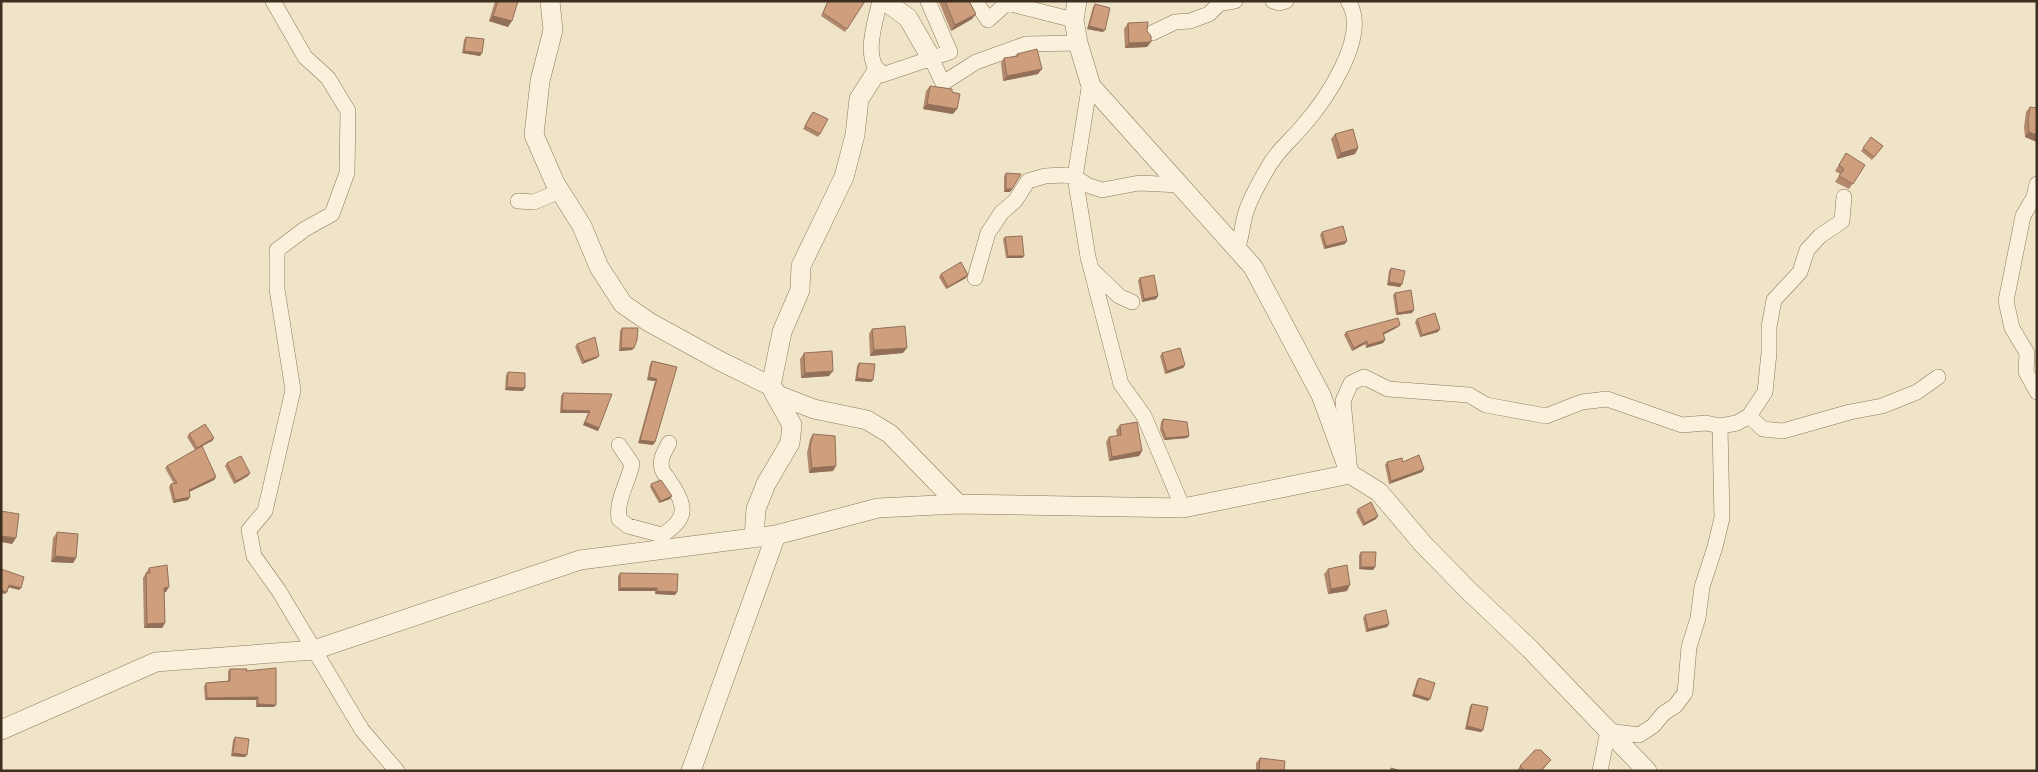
<svg xmlns="http://www.w3.org/2000/svg" width="2038" height="772" font-family="'Source Serif 4',serif">
<style>
.lines{fill:none;stroke-linecap:round;stroke-linejoin:round}
.minor-casing{stroke:#8d765c;stroke-width:16}
.tertiary-casing{stroke:#8d765c;stroke-width:20}
.minor{stroke:#faf1dc;stroke-width:15}
.tertiary{stroke:#faf1dc;stroke-width:19}
.wall{fill:#b2896c}
.shaded-wall{fill:#916f58}
.building{fill:#cf9f7d;stroke:#916f58}
</style>
<rect width="100%" height="100%" fill="#f0e4c8"/>
<g class="lines">
<g class="minor-casing">
<path id="minor" d="M273 1 305 57 328 78 348 111 347 173 332 214 305 229 277 250V289L293 390 265 511 249 530 254 556 279 591 362 730 397 771
M880 1C875 22 862 60 882 75L950 52 928 1
M975 1 988 20 1007 3 1074 20
M1273 1 1279 3 1286 1
M1152 33 1175 22 1190 21 1209 14 1219 4 1235 1
M931 58 943 83 976 62 1026 44 1078 43
M1090 82 1075 177 1088 257 1121 384 1144 416 1183 508
M2037 184 2034 197 2023 216 2006 301 2012 328 2027 353 2026 372 2037 392
M518 201 534 202 560 191
M1237 249C1242 237 1242 224 1246 212 1250 199 1259 183 1266 171 1275 153 1289 142 1302 127 1325 101 1371 35 1348 1
M1092 270 1119 296 1132 302
M975 278 988 233 1002 212 1015 201 1028 181 1045 176 1064 175 1075 177 1087 185 1102 190 1139 183 1180 185
M1749 416 1765 392 1769 353V327L1774 300 1800 272 1807 250 1820 236 1842 221 1844 197
M619 445 632 464C628 483 616 500 619 519L628 526 662 535
M1349 462 1343 401 1351 383 1364 377 1388 389 1469 395 1486 405 1546 416 1582 402 1607 399 1682 425 1706 423 1720 426 1737 423 1749 416 1763 429 1783 431 1850 412 1882 406 1917 392 1938 377
M659 544 662 535C688 519 687 506 670 482 668 478 663 473 662 469 659 459 665 451 669 443
M1600 771 1608 731 1639 735 1653 726 1664 713 1675 706 1685 693 1689 647 1698 618 1702 587 1715 547 1722 518 1720 426"/>
</g>
<g class="tertiary-casing">
<path id="tertiary" d="M550 1 553 30 540 81 534 135 555 183 582 226 599 267 623 304 649 322 720 361 771 386 778 395 814 409 867 420 890 434 958 504
M885 1 908 18 931 58
M1077 1 1074 20 1078 43 1091 86 1253 267 1321 395 1350 474
M771 386 782 332 800 290 801 266 844 177 855 135 859 99 877 71
M754 538 756 509 766 484 790 443 792 425 773 391
M1 730 156 662 314 650 580 560 776 535 878 508 958 504 1183 508 1350 474 1379 492 1423 544 1469 591 1530 649 1647 771
M691 771 776 535"/>
</g>
<use href="#minor" class="minor"/>
<use href="#tertiary" class="tertiary"/>
</g>
<path class="wall" d="M495 1H518L508 27 489 21Z
M828 1H865L845 32 821 16Z
M940 1H969L972 19 951 31 939 2Z
M1095 4 1103 32 1087 29 1093 7Z
M1128 23 1147 31V47L1125 48 1124 29Z
M466 37 482 53 480 56 462 53 464 40Z
M1017 54 1038 74 1003 81 1001 63 1004 58 1015 57Z
M930 86 952 92 953 114 923 109 926 91Z
M2030 107 2037 108V142L2025 137 2024 127 2026 112Z
M811 114 820 134 818 137 803 129Z
M1335 134 1358 148 1355 154 1337 159 1331 139Z
M1871 137 1883 146 1872 160 1861 151Z
M1846 153 1865 165 1849 189 1835 182 1840 174 1835 171Z
M1006 173 1010 192H1004V176Z
M1322 232 1345 244 1324 249 1320 235Z
M1005 237 1024 256 1022 258H1006L1003 239Z
M1391 268 1402 284 1400 287 1387 285 1389 271Z
M941 274 966 278 946 289 939 277Z
M1140 278 1158 296 1156 299 1142 302 1138 281Z
M1395 293 1412 313 1396 315 1393 295Z
M1417 319 1438 332 1420 337 1415 322Z
M1398 327 1383 335V343L1366 348 1365 344 1352 351 1344 335 1346 332Z
M622 328 632 350 619 351 620 331Z
M872 329 903 353 870 356 869 334Z
M577 344 597 358 582 364 575 347Z
M804 353 829 376 801 378 800 359Z
M1162 353 1185 365 1183 368 1165 374 1160 356Z
M652 361 677 367 653 445 638 443 655 381 647 380 650 364Z
M859 363 873 380 871 382 855 381 857 366Z
M508 372 523 391 505 390 506 375Z
M563 393 612 394 599 428 598 431 583 425 588 413H560L561 396Z
M1163 419 1189 436 1187 438 1164 440 1160 430 1161 422Z
M1120 425 1142 451 1139 456 1109 461 1106 442 1109 437 1117 436 1116 430Z
M189 434 214 438 212 441 202 446 216 477 214 480 189 492 188 500 173 503 169 487 171 484H174L165 468 167 466 195 450 187 437Z
M813 434 833 471 809 473 807 453 810 439Z
M1387 462H1403L1424 469 1422 472 1389 484 1385 465Z
M227 463 250 473 248 476 234 484 225 466Z
M651 484 670 499 659 503 650 487Z
M1358 509 1376 519 1363 526 1356 512Z
M57 532 76 558 73 563 51 562 53 538Z
M1361 552 1375 567 1373 570 1359 569V555Z
M149 568 166 592H164L165 623 162 628H144L143 578Z
M1328 569 1347 591 1328 594 1324 574Z
M620 573 677 592 675 595 655 594V591H618V576Z
M1365 615 1389 624 1387 627 1366 632 1363 618Z
M230 669 246 671 274 707H256V700H205L204 686 206 683 228 681V671Z
M1419 678 1428 701 1412 696 1417 680Z
M1472 704 1483 730 1481 732 1465 729 1470 706Z
M235 737 245 757 231 756 233 740Z
M1260 758 1284 771H1256V763Z
M1551 760 1542 771H1517L1520 766Z"/>
<path class="shaded-wall" d="M976 14 972 19 951 31 955 25Z
M493 16 512 21 508 27 489 21Z
M1089 26 1105 30 1103 32 1087 29Z
M1151 42 1147 47 1125 48 1129 43Z
M464 51 482 53 480 56 462 53Z
M1042 69 1038 74 1003 81 1007 76Z
M927 104 957 109 953 114 923 109Z
M2029 132 2037 135V142L2025 137Z
M1358 148 1355 154 1337 159 1341 153Z
M1006 189H1012L1010 192H1004Z
M1347 241 1345 244 1324 249 1326 246Z
M1008 256H1024L1022 258H1006Z
M968 275 966 278 946 289 948 287Z
M1389 282 1402 284 1400 287 1387 285Z
M1158 296 1156 299 1142 302 1144 299Z
M1414 310 1412 313 1396 315 1398 313Z
M1400 325 1398 327 1381 336 1383 333Z
M1440 329 1438 332 1420 337 1422 335Z
M1385 340 1383 343 1366 348 1368 345Z
M1367 341 1365 344 1352 351 1354 348Z
M621 348H634L632 350 619 351Z
M907 348 903 353 870 356 874 350Z
M599 356 597 358 582 364 584 361Z
M1185 365 1183 368 1165 374 1167 371Z
M833 371 829 376 801 378 805 373Z
M649 377 657 379 655 381 647 380Z
M857 378 873 380 871 382 855 381Z
M507 387 525 388 523 391 505 390Z
M562 410 590 411 588 413H560Z
M585 422 599 428 598 431 583 425Z
M1189 436 1187 438 1164 440 1166 438Z
M214 438 212 441 195 450 197 448Z
M640 440 655 442 653 445 638 443Z
M1142 451 1139 456 1109 461 1112 457Z
M836 466 833 471 809 473 812 468Z
M1424 469 1422 472 1389 484 1391 481Z
M250 473 248 476 234 484 236 481Z
M216 477 214 480 187 493 189 490Z
M672 496 670 499 659 503 661 501Z
M190 497 188 500 173 503 175 500Z
M1378 516 1376 519 1363 526 1365 523Z
M1 536 16 538 12 544 1 542Z
M55 556 76 558 73 563 51 562Z
M1361 567H1375L1373 570 1359 569Z
M9 585 21 588 19 590 7 587Z
M1350 585 1347 591 1328 594 1331 589Z
M169 587 166 592H161L164 588Z
M620 588H657L655 591H618Z
M1 590 7 592 5 594 1 593Z
M657 591 677 592 675 595 655 594Z
M165 623 162 628H144L147 624Z
M1389 624 1387 627 1366 632 1368 629Z
M1414 694 1430 699 1428 701 1412 696Z
M258 697 256 700H205L207 698Z
M258 704 276 705 274 707H256Z
M1467 726 1483 730 1481 732 1465 729Z
M233 753 247 755 245 757 231 756Z"/>
<path class="building" d="M498 1H518L512 21 493 16Z
M828 1H865L847 29 823 13Z
M945 1H969L976 14 955 25Z
M1095 4 1110 8 1105 30 1089 26Z
M1148 22 1147 31 1151 36V42L1129 43 1128 23Z
M466 37 484 39 482 53 464 51Z
M1037 49 1042 69 1007 76 1004 58 1018 56 1017 54Z
M930 86 952 89V92L960 94 957 109 927 104Z
M2030 107 2037 108V135L2029 132 2028 121Z
M813 112 828 119 820 134 805 126Z
M1353 129 1358 148 1341 153 1335 134Z
M1871 137 1883 146 1874 157 1863 148Z
M1846 153 1865 165 1853 184 1839 176 1844 169 1839 165Z
M1006 173 1021 174 1012 189H1006Z
M1343 226 1347 241 1326 246 1322 232Z
M1022 236 1024 256H1008L1005 237Z
M961 262 968 275 948 287 941 274Z
M1391 268 1405 271 1402 284 1389 282Z
M1154 275 1158 296 1144 299 1140 278Z
M1411 290 1414 310 1398 313 1395 293Z
M1435 313 1440 329 1422 335 1417 319Z
M1398 318 1400 325 1383 333 1385 340 1368 345 1367 341 1354 348 1346 332Z
M905 326 907 348 874 350 872 329Z
M622 328H638L637 340 634 348H621Z
M595 337 599 356 584 361 577 344Z
M1180 348 1185 365 1167 371 1162 353Z
M832 351 833 371 805 373 804 353Z
M652 361 677 367 655 442 640 440 657 379 649 377Z
M859 363 875 364 873 380 857 378Z
M508 372 525 373V388L507 387Z
M563 393 612 394 599 428 585 422 590 411 562 410Z
M1163 419 1187 422 1189 436 1166 438 1162 427Z
M1137 422 1142 451 1112 457 1109 437 1121 435 1120 425Z
M205 424 214 438 197 448 189 434Z
M813 434 835 436 836 466 812 468 810 448Z
M202 446 216 477 189 490 190 497 175 500 171 484 177 483 167 466Z
M1419 455 1424 469 1391 481 1387 462 1402 458 1403 462Z
M241 456 250 473 236 481 227 463Z
M661 480 672 496 661 501 651 484Z
M1371 502 1378 516 1365 523 1358 509Z
M1 511 19 514 16 538 1 536Z
M57 532 78 534 76 558 55 556Z
M1361 552H1376L1375 567H1361Z
M167 565 169 587 164 588 165 623 147 624 146 573H150L149 568Z
M1347 565 1350 585 1331 589 1328 569Z
M1 569 24 577 21 588 9 585 7 592 1 590Z
M620 573 678 574 677 592 657 591V588H620Z
M1386 610 1389 624 1368 629 1365 615Z
M276 668V705L258 704V697L207 698 206 683 230 681V669H247L246 671Z
M1419 678 1435 683 1430 699 1414 694Z
M1472 704 1488 707 1483 730 1467 726Z
M235 737 249 739 247 755 233 753Z
M1535 750H1541L1551 760 1540 771H1525L1520 766Z
M1260 758 1285 761 1284 771H1259Z
M1391 768 1401 771H1391Z"/>
<rect width="2038" height="772" fill="none" stroke="#3d2e20" stroke-width="5"/>
</svg>
